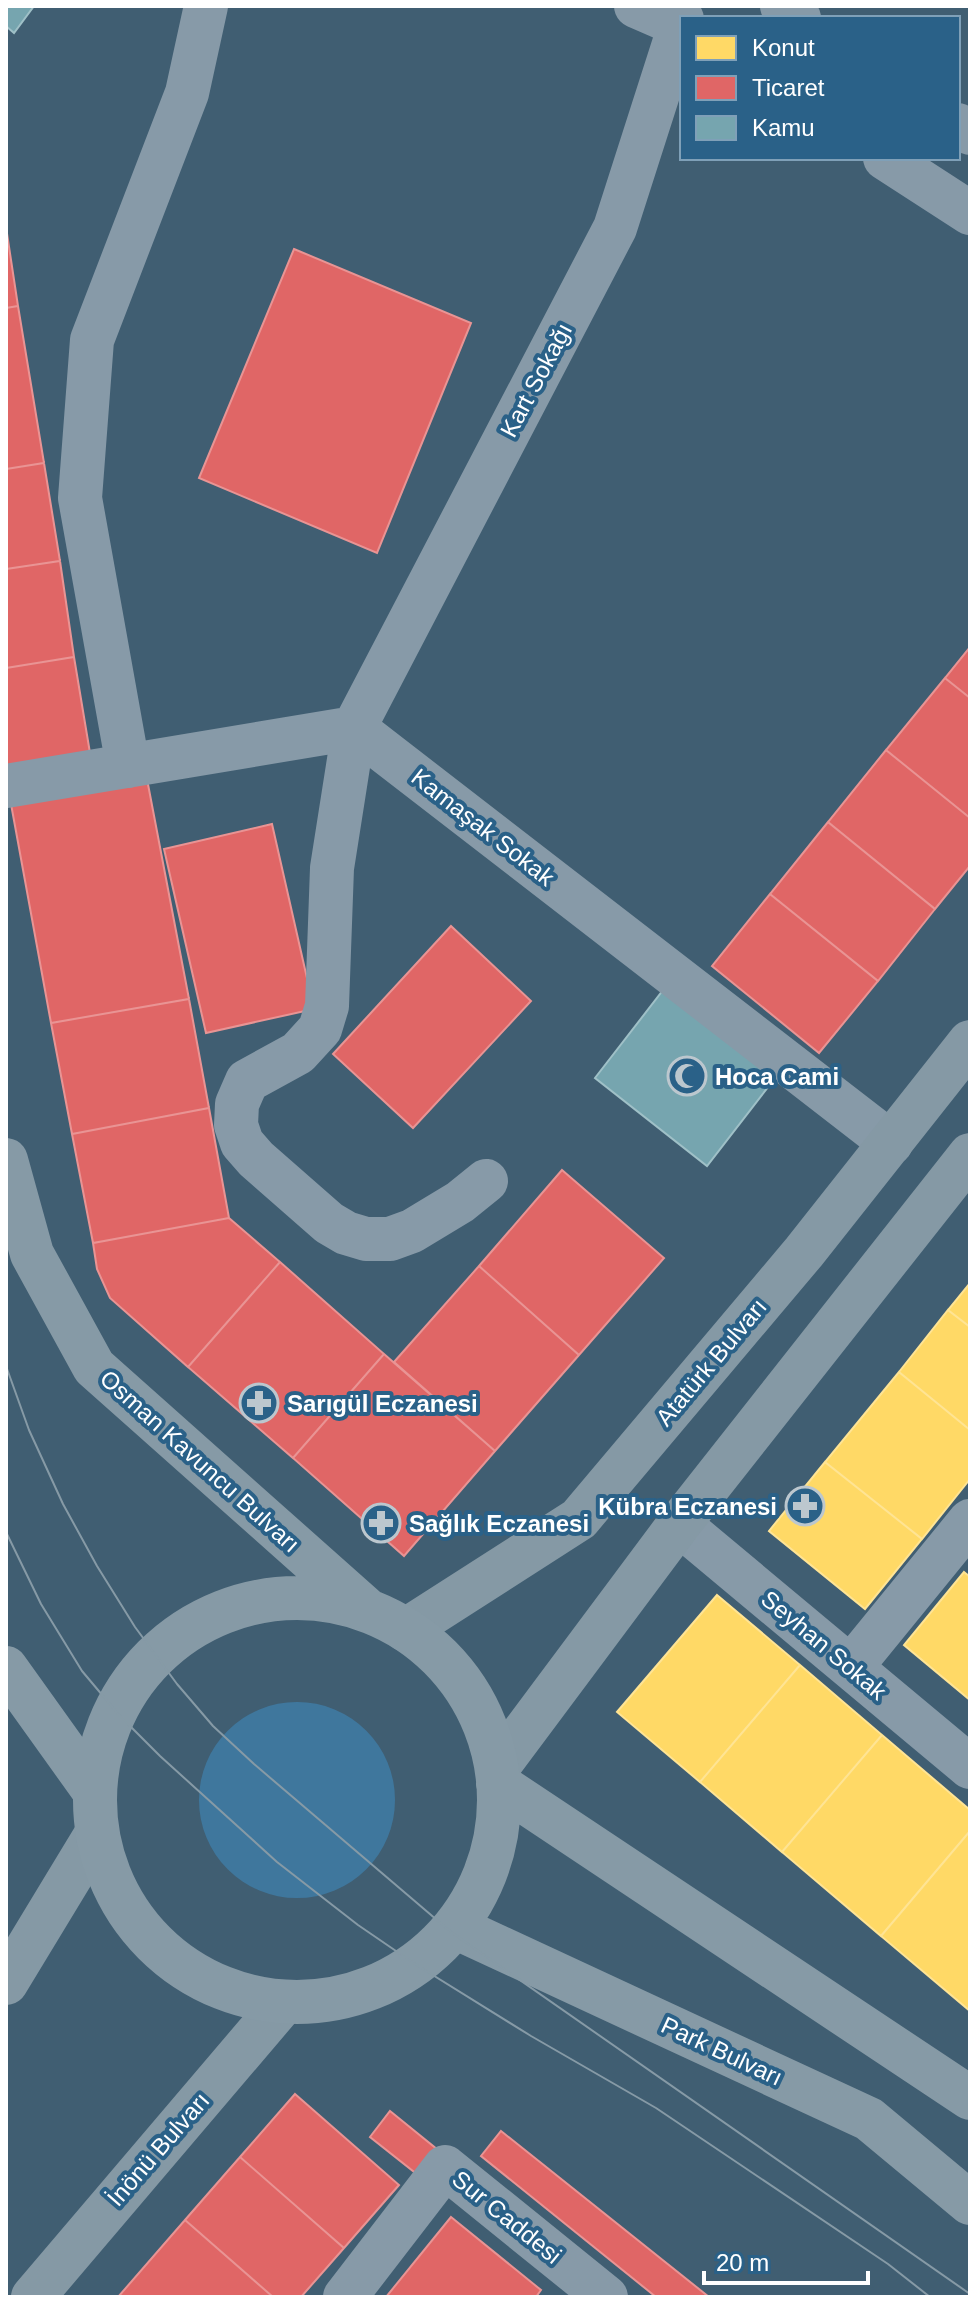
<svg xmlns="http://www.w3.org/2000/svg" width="976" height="2303" font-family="Arial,sans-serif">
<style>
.green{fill:#3f779d}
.homes{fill:#ffd966;stroke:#ffe494;stroke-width:2}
.shops{fill:#e06666;stroke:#e99494;stroke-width:2}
.public{fill:#76a5af;stroke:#9fc0c7;stroke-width:2}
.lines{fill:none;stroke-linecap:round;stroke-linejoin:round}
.minor{stroke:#879aa8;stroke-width:44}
.major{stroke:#8599a5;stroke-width:44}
.highway{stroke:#869aa6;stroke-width:44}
.tram{stroke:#869aa6;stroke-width:2}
.labels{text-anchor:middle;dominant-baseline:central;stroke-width:8;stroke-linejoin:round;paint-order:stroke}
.street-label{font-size:24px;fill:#fff;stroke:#2a6188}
.poi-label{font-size:24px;font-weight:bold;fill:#fff;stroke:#2a6188;text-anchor:start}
</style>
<rect width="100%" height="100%" fill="#405e72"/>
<path class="green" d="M199 1800a98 98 0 1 1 196 0a98 98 0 1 1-196 0Z"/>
<path class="homes" d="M970 1283V1327L948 1310Z
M948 1310 970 1327V1430L899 1372Z
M899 1372 970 1430V1479L922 1539 825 1462Z
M825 1462 922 1539 865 1609 769 1531Z
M964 1572 970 1577V1700L904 1645Z
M717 1595 800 1665 700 1782 617 1712Z
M800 1665 882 1735 782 1852 700 1782Z
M882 1735 970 1810V1831L881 1936 782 1852Z
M970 1831V2011L881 1936Z"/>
<path class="shops" d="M6 227 18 306 6 308Z
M294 249 471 323 377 553 199 478Z
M18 306 44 463 6 469V308Z
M44 463 60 561 6 569V469Z
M60 561 74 657 6 668V569Z
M970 647V698L945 678Z
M74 657 90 753 6 766V668Z
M945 678 970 698V818L886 750Z
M886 750 970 818V866L935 909 828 822Z
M147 779 189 999 51 1023 11 804Z
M828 822 935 909 878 981 770 894Z
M272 824 314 1009 206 1033 164 849Z
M770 894 878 981 819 1053 712 966Z
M451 926 531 1001 413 1128 333 1054Z
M189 999 209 1108 72 1134 51 1023Z
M209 1108 229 1218 93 1243 72 1134Z
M562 1170 664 1258 579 1355 479 1266Z
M229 1218 280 1262 188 1367 110 1298 97 1269 93 1243Z
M280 1262 384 1354 293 1458 188 1367Z
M479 1266 579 1355 495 1451 394 1362Z
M384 1354 495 1451 404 1556 293 1458Z
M295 2094 399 2185 344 2248 240 2157Z
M390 2111 438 2150 418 2175 370 2137Z
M501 2131 709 2297H656L481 2156Z
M240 2157 344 2248 301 2297H273L185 2220Z
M451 2217 541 2290 536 2297H386Z
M185 2220 273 2297H118Z"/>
<path class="public" d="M6 6H34L14 33 6 26Z
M667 985 779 1073 707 1166 595 1078Z"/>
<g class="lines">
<path class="minor" d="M636 6 682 26
M782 6 799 18
M958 125 970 133
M885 158 970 213
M128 766 80 498 92 340 187 93 206 6
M6 786 354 728 891 1143
M486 1181 460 1202 412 1231 390 1239H366L346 1233 329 1223 256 1159 242 1143 236 1125 237 1104 247 1081 298 1053 320 1029 327 1006 332 868 354 728 615 228 682 19
M679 1524 970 1767
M851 1667 970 1521
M345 2297 445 2167 606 2297"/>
<path class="major" d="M406 1630 579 1519 804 1252 970 1042
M497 1768 679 1524 970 1155
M6 1983 97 1833
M33 2297 284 2002"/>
<path class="highway" d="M6 1160 32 1254 94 1367 366 1609
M95 1800a202 202 0 1 1 404 0a202 202 0 1 1-404 0Z
M6 1668 94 1791
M498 1784 970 2098
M455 1927 869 2119 970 2203"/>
<path class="tram" d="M6 1366 29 1430 63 1504 97 1566 135 1627 177 1684 213 1726 254 1764 451 1932 970 2294
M6 1532 41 1604 82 1671 119 1715 160 1756 277 1862 358 1925 415 1964 531 2036 656 2108 888 2264 930 2297"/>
</g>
<defs>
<g id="mosque-ring" transform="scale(2)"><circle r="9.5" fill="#2a6188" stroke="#bcc7ce" stroke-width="1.5"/><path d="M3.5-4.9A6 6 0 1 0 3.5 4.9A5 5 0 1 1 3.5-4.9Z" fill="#bcc7ce"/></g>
<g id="pharmacy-ring" transform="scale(2)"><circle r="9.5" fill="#2a6188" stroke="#bcc7ce" stroke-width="1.5"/><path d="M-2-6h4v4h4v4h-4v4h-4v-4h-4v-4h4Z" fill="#bcc7ce"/></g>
</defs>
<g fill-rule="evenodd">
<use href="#mosque-ring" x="687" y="1076"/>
<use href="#pharmacy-ring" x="259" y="1403"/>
<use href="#pharmacy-ring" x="805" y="1506"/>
<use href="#pharmacy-ring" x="381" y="1523"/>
</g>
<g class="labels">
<g class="street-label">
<text transform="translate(536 380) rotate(-62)">Kart Sokağı</text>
<text transform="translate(483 827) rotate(38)">Kamaşak Sokak</text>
<text transform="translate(711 1362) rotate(-50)">Atatürk Bulvarı</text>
<text transform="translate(200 1461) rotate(42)">Osman Kavuncu Bulvarı</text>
<text transform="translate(824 1645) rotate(40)">Seyhan Sokak</text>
<text transform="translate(722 2051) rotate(25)">Park Bulvarı</text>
<text transform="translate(158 2149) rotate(-49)">İnönü Bulvarı</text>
<text transform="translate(507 2217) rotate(39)">Sur Caddesi</text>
</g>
<g class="poi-label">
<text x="715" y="1076">Hoca Cami</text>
<text x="287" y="1403">Sarıgül Eczanesi</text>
<text x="777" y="1506" text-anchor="end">Kübra Eczanesi</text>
<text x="409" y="1523">Sağlık Eczanesi</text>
</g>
</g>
<rect width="976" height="2303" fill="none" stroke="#ffffff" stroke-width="16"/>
<rect x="680" y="16" width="280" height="144" fill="#2a6188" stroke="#7fa0b8" stroke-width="2"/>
<rect x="696" y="36" width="40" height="24" fill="#ffd966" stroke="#7fa0b8" stroke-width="2"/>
<text x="752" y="56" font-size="24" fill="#ffffff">Konut</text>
<rect x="696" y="76" width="40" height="24" fill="#e06666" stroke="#7fa0b8" stroke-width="2"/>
<text x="752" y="96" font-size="24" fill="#ffffff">Ticaret</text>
<rect x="696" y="116" width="40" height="24" fill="#76a5af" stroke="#7fa0b8" stroke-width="2"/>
<text x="752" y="136" font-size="24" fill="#ffffff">Kamu</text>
<path d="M704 2271v12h164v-12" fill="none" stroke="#ffffff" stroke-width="4"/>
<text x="716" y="2271" font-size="24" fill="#ffffff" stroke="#2a6188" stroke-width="6" paint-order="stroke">20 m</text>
</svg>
